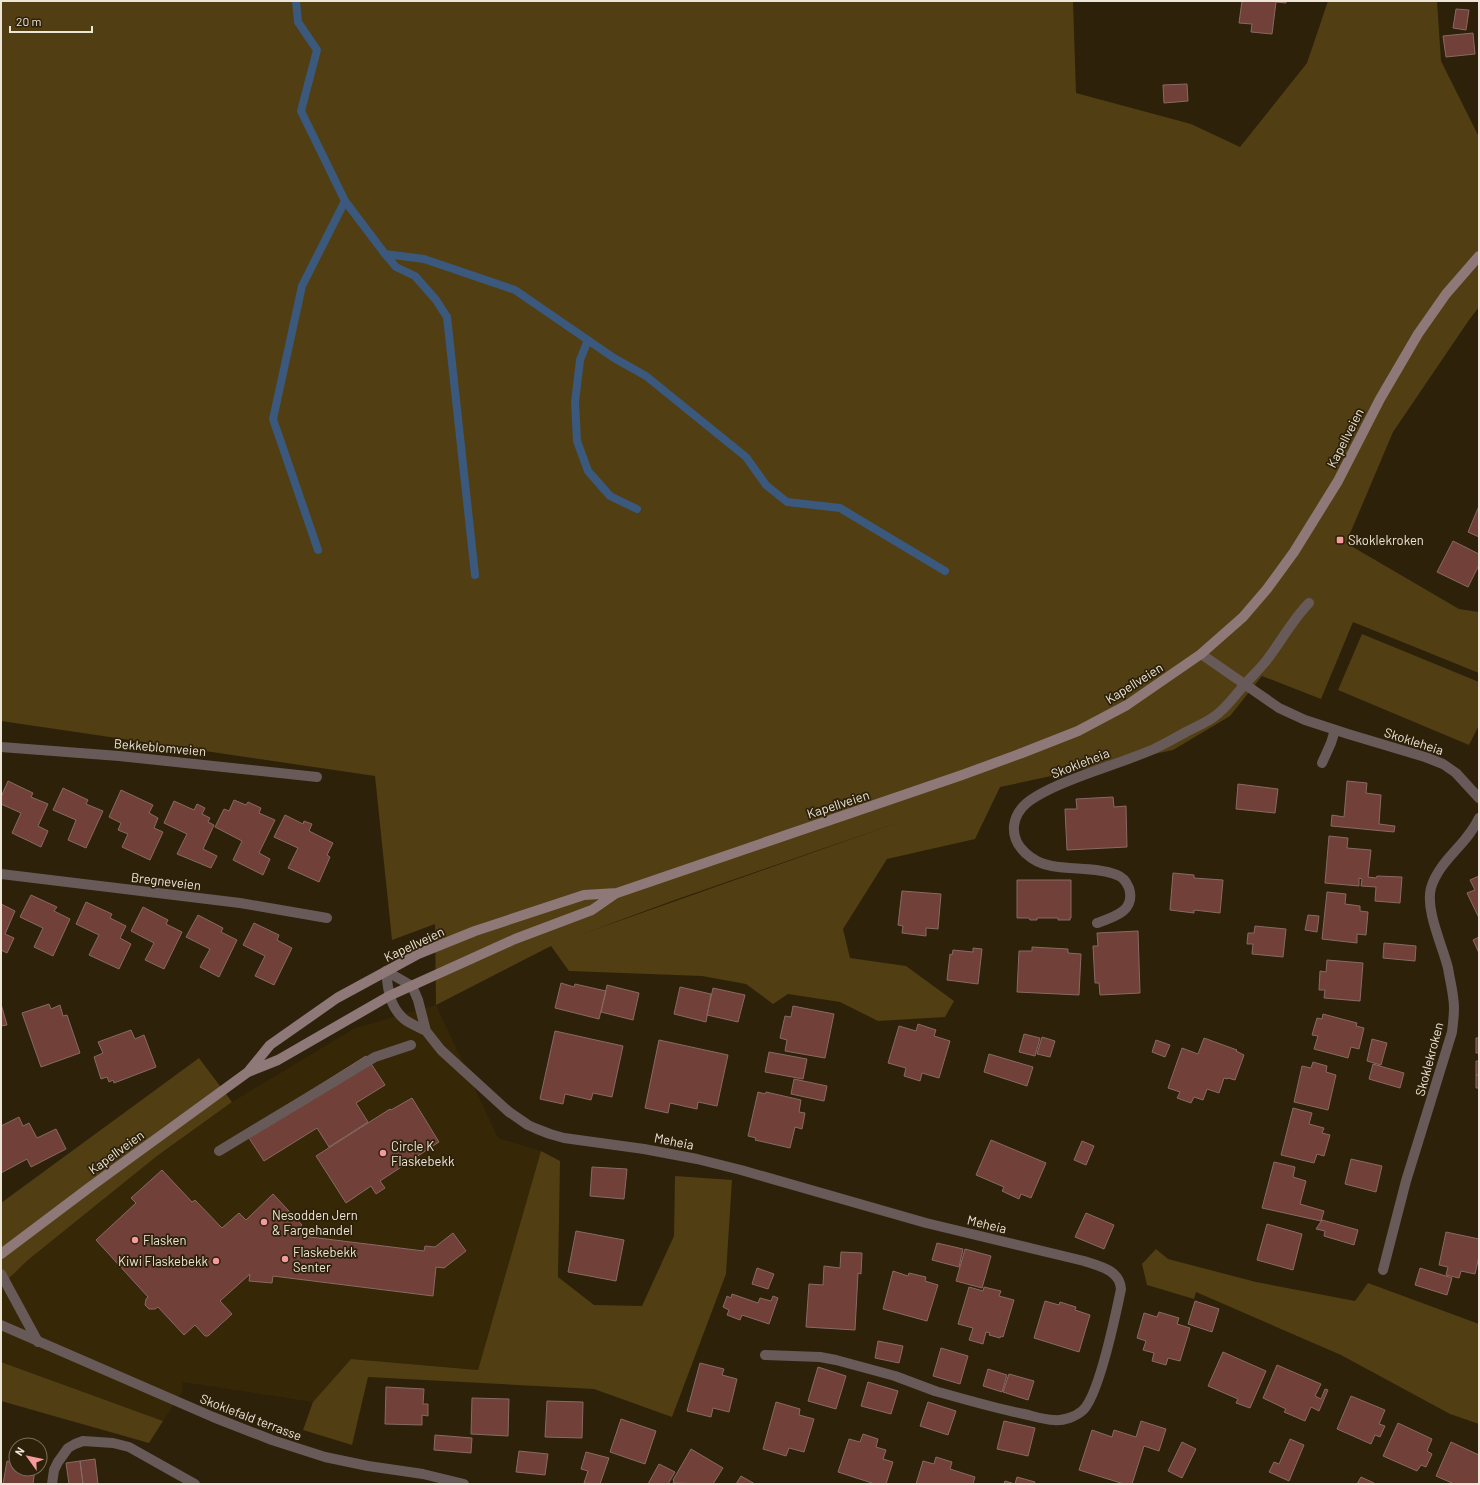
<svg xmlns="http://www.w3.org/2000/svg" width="1480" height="1485" font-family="Barlow,sans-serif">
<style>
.built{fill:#362707}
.green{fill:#523e13;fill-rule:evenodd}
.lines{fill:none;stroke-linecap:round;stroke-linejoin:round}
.stream{stroke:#3b587d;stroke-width:8}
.building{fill:#714039;stroke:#886964}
.lane{stroke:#685a59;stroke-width:10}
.street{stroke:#685a59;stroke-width:10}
.secondary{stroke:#8e7878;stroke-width:10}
.poi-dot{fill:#f59b9d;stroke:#2d210a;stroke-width:1.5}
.labels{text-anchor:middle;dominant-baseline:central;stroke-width:3.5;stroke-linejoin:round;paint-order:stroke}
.street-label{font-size:13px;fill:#ede5d7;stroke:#2d210a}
.poi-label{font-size:13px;fill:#ede5d7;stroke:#2d210a;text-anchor:start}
</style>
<rect width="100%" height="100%" fill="#2d210a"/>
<path class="built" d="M436 1005 498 1138 541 1151 478 1370 351 1359 313 1402 183 1382 182 1392 163 1421 1 1362V1286L28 1260 157 1156 232 1102 355 1028Z"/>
<path class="green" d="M1 1H1073L1076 93 1191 124 1240 147 1307 63 1328 1H1437L1441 61 1479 137V307L1469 320 1393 432 1346 543 1459 609 1479 612V673L1353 622 1321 699 1262 676 1230 716 1173 750 1000 787 975 839 887 859 843 929 850 958 906 966 954 1001 945 1017 878 1021 840 1002 788 994 773 1004 746 984 702 976 569 971 551 946 436 1005 435 924 392 940 375 776 1 721ZM908 819 585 933 672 901Z
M1362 634 1479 682V725L1469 745 1338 690Z
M199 1058 232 1102 157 1156 28 1260 1 1286V1203Z
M541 1151 560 1161 558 1277 594 1305 642 1306 674 1236 675 1176 732 1180 726 1274 672 1417 594 1389 368 1377 352 1445 303 1430 313 1402 351 1359 478 1370Z
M1156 1249 1168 1259 1256 1282 1355 1301 1368 1283 1479 1324V1424L1450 1414 1341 1355 1196 1292 1194 1299 1147 1285 1142 1264Z
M1 1362 163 1421 149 1443 1 1401Z"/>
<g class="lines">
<path class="stream" d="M296 1 298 22 317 50 301 111 345 201 385 254 424 259 515 290 614 358 646 376 746 457 766 485 787 502 840 508 945 571
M385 254 396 267 415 276 436 300 447 317 475 575
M588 340 580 360 575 402 577 441 588 471 610 496 637 509
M318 550 273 419 302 286 345 201"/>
</g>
<path class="building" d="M1242 1H1286V3L1276 2 1272 34 1251 32 1252 24 1239 23Z
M1456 9 1469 10 1466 30 1453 28Z
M1473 33 1475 54 1446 57 1443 36Z
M1187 84 1188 101 1164 103 1163 85Z
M1479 506V537L1468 532Z
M1453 541 1479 554V565L1468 587 1437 572Z
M8 781 33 793 31 797 48 804 38 826 48 831 41 847 12 833 21 813 1 804V797Z
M1347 781 1367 783 1366 793 1381 795 1379 824 1395 826 1394 832 1331 826 1332 815 1344 817Z
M1238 784 1278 789 1275 813 1236 809Z
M63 788 88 800 86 804 103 811 86 848 68 840 76 820 53 810Z
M121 790 153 805 149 813 158 818 154 828 163 832 150 860 122 847 128 834 118 830 121 823 109 817Z
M1113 797 1114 807 1126 806 1127 847 1067 850 1065 809H1077L1076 799Z
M234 800 246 805 248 802 261 808 259 813 275 820 259 853 270 859 263 875 233 860 242 841 215 827 224 809 229 811Z
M174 801 194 810 197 804 205 808 202 814 210 818 208 822 214 825 203 849 217 856 211 868 177 854 187 834 164 823Z
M285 815 303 824 304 821 312 824 309 831 333 843 327 855 330 857 319 882 288 868 298 848 274 837Z
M1329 836 1348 838 1347 848 1371 850 1368 877 1376 878 1377 876 1402 877 1400 903 1375 901 1376 887 1361 886 1362 879 1359 878V886L1325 883Z
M1173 873 1194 875V878L1223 880 1220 913 1194 910V913L1170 910Z
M1479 876V918L1467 893 1475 890 1470 880Z
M1017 880H1071V918H1070V920H1058V918H1037V920H1030L1029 918H1017Z
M902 891 941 894 938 929 926 928V936L902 933 903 926 898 925Z
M1327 892 1346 894 1345 904 1360 906V911L1368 912 1366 935 1357 934V943L1322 939Z
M31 895 57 907 54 911 70 919 53 956 34 947 43 928 20 917Z
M86 902 112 914 110 918 126 926 120 938 131 944 119 969 89 955 99 935 76 924Z
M1 904 15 911 5 934 14 938 7 953 1 950Z
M143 907 168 920 166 924 182 932 164 969 145 960 154 943 131 931Z
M198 915 223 928 221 932 237 940 219 977 200 967 210 949 186 937Z
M1308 915 1319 916 1317 932 1305 930Z
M254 923 279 935 277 940 292 948 274 985 255 976 265 956 243 945Z
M1255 926 1286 929 1283 957 1252 954 1253 944H1247L1248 933H1254Z
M1138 931 1140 993 1100 995 1099 983H1095L1093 946H1098L1097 933Z
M1479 937V953L1473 940Z
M1384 943 1416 946 1415 961 1383 958Z
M1032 947 1068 949V953L1081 954 1079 995 1017 992 1019 951H1032Z
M973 948 982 949 978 984 947 980 950 954 952 955 953 950 973 952Z
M1327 960 1363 963 1360 1001 1324 998 1325 990H1319L1320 971 1326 972Z
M561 983 574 987 575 984 606 991 599 1019 555 1008Z
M607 985 639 993 633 1020 601 1012Z
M680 987 711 994 706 1022 674 1014Z
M713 988 745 995 738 1022 707 1015Z
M1 1004 7 1025 1 1026Z
M49 1004 51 1009 60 1005 63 1016 67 1015 80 1053 41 1067 22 1013Z
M793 1006 834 1014 825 1058 785 1051 787 1040 780 1038 785 1016 791 1017Z
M1323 1014 1357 1023 1356 1026 1364 1028 1359 1049 1351 1047 1348 1058 1314 1049 1318 1036 1312 1035 1317 1018 1322 1019Z
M918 1024 936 1030 934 1036 950 1041 939 1078 922 1073 920 1081 904 1076 906 1068 888 1063 899 1026 916 1031Z
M131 1030 135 1039 144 1035 156 1067 114 1083 113 1080 109 1082 107 1077 101 1079 94 1057 103 1053 98 1042Z
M555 1031 623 1046 612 1097 593 1093 591 1100 565 1094 563 1104 540 1099Z
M1024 1034 1040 1038 1035 1056 1019 1052Z
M1042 1037 1055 1041 1050 1057 1037 1054Z
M1204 1038 1237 1050 1236 1051 1244 1055 1235 1080 1228 1078 1227 1079 1224 1078 1219 1093 1207 1089 1203 1100 1194 1097 1191 1103 1177 1098 1180 1092 1168 1088 1182 1048 1198 1054Z
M1476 1038H1479V1053H1476Z
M1372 1039 1387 1043 1381 1065 1367 1061Z
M659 1040 728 1055 717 1106 698 1102 697 1109 670 1103 668 1113 645 1108Z
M1156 1040 1170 1045 1165 1057 1152 1052Z
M769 1052 807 1059 803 1079 765 1072Z
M989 1054 1033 1067 1027 1086 984 1072Z
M366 1056 385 1085 356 1103 368 1122 329 1147 317 1128 264 1161 245 1132Z
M1476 1061H1479V1075H1476Z
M1313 1062 1327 1066 1326 1072 1336 1075 1328 1110 1294 1102 1302 1066 1311 1068Z
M1373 1064 1404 1073 1400 1088 1369 1079Z
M1476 1075H1479V1088H1476Z
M794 1079 827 1086 824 1101 791 1094Z
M758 1092 765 1094 766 1092 801 1100 799 1112 805 1113 802 1129 795 1127 790 1148 755 1140 756 1138 748 1136Z
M412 1098 439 1142 380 1181 385 1188 376 1194 371 1186 346 1203 316 1156 390 1109 391 1110Z
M1293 1108 1312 1113 1309 1124 1324 1128 1322 1133 1330 1135 1324 1156 1317 1154 1314 1163 1281 1155Z
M19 1117 23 1126 29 1123 37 1138 56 1129 66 1149 31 1167 27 1159 1 1173V1126Z
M991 1140 1046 1163 1031 1198 1021 1194 1019 1199 1002 1191 1004 1187 976 1175Z
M1082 1141 1094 1146 1086 1165 1074 1160Z
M1351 1159 1382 1166 1376 1192 1345 1184Z
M1274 1162 1295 1167 1293 1177 1306 1181 1300 1204 1324 1211 1321 1221 1262 1208Z
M592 1167 627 1169 624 1199 590 1196Z
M162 1170 192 1202 195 1200 222 1228 239 1213 246 1220 273 1194 302 1225 291 1235 300 1236V1230L311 1231 310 1237 424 1251 425 1246 435 1247 453 1233 466 1251 444 1268 436 1267 433 1296 273 1276 272 1283 249 1281 250 1274 220 1301 232 1314 208 1336H205L195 1325 184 1335 158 1307 155 1309H149L145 1305 146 1299 148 1297 96 1240 136 1203 131 1198Z
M1086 1213 1114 1225 1104 1249 1075 1237Z
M1322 1220 1358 1230 1354 1245 1324 1236 1325 1231 1316 1229Z
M1267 1224 1302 1234 1293 1270 1257 1260Z
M576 1231 624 1240 616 1281 568 1272Z
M1446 1232 1479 1239V1256L1475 1274 1461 1271 1459 1278 1446 1275 1448 1267 1439 1265Z
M937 1243 963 1249 959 1267 932 1260Z
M965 1249 991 1256 982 1288 956 1281Z
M841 1252 862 1253 861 1274 858 1273 855 1330 806 1327 809 1284 823 1285 824 1266 840 1268Z
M757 1268 774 1274 768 1289 752 1284Z
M1420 1268 1452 1278 1447 1295 1415 1285Z
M893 1271 908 1276 909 1273 926 1277 925 1281 938 1285 927 1321 883 1309Z
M969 1287 983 1291 984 1287 1001 1291 999 1296 1014 1300 1003 1337 1001 1336 1000 1338 989 1335 990 1333 986 1332 983 1344 969 1340 973 1328 958 1324Z
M732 1294 758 1303 760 1298 771 1301 773 1296 778 1298 769 1324 742 1315 740 1320 727 1315 729 1310 723 1307 727 1296 731 1298Z
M1045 1301 1059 1305 1060 1302 1076 1307 1075 1310 1090 1315 1079 1352 1034 1338Z
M1195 1301 1219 1309 1212 1332 1188 1324Z
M1159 1312 1179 1318 1177 1324 1190 1328 1180 1361 1168 1358 1166 1365 1152 1361 1154 1353 1143 1350 1146 1341 1137 1338 1144 1313 1157 1317Z
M878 1341 903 1346 899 1363 875 1358Z
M941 1348 968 1356 960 1384 933 1376Z
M1223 1352 1266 1371 1250 1408 1236 1403 1238 1399 1208 1386Z
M700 1363 724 1369 722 1375 737 1379 729 1412 713 1408 711 1417 687 1411Z
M1277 1365 1321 1384 1315 1396 1321 1399 1325 1389 1328 1390 1319 1411 1311 1407 1305 1421 1284 1412 1286 1409 1263 1398Z
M818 1367 846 1376 836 1409 808 1401Z
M988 1369 1007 1375 1002 1392 983 1386Z
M1009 1374 1034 1381 1028 1400 1003 1392Z
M868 1382 898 1391 891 1414 861 1406Z
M386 1387 424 1389 423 1404H428V1416L422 1415V1425L385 1424Z
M1351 1396 1385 1410 1379 1424 1385 1426 1380 1437 1375 1435 1371 1444 1337 1429Z
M472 1398 509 1399 508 1436 471 1434Z
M547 1401 583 1402 582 1438 545 1437Z
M776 1402 800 1409 799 1415 814 1419 804 1452 789 1448 786 1456 763 1449Z
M928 1402 956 1411 948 1435 920 1426Z
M621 1419 656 1431 645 1464 610 1452Z
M1004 1421 1035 1428 1028 1456 997 1449Z
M1141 1421 1166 1429 1159 1451 1144 1446 1132 1484H1124L1079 1470 1092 1430 1112 1437 1114 1430 1136 1437Z
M1398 1423 1432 1439 1427 1451 1432 1454 1426 1467 1421 1465 1417 1471 1383 1456Z
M863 1434 878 1439 876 1447 886 1450 883 1459 893 1462 886 1484H875L838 1472 849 1439 860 1442Z
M435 1435 472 1438 471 1453 434 1450Z
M1290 1439 1304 1445 1289 1481 1269 1472 1274 1462 1279 1464Z
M1182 1442 1196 1449 1182 1478 1168 1471Z
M1451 1442 1479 1455V1484H1454L1436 1476Z
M691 1449 723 1468 713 1484 673 1483 674 1481 673 1480Z
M519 1451 548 1454 545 1475 516 1472Z
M586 1452 609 1458 600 1484 584 1483 588 1471 581 1469Z
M936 1457 952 1462 950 1469 975 1477 973 1484H916L923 1461 934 1464Z
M95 1459 98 1484H83L80 1461Z
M7 1461 16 1463V1469H35L33 1484H3Z
M80 1461 83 1484H69L66 1463Z
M659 1464 675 1472 668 1484H648Z
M741 1476 755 1484H736Z
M1017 1477 1035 1482 1034 1484H1004L1005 1481 1015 1484Z
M1361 1477 1374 1483 1373 1484H1357Z"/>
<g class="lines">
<path class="lane" d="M1322 763 1331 743 1335 730
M1097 923C1114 917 1136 911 1129 888 1127 883 1123 877 1117 875 1097 867 1073 870 1052 866 1033 863 1012 847 1014 826 1016 806 1034 797 1050 789 1083 773 1119 764 1154 749 1165 744 1175 738 1186 732 1195 727 1206 723 1215 716 1225 709 1232 699 1240 690 1248 680 1258 671 1266 661 1281 642 1292 620 1309 603
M219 1151 375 1057 411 1045
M765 1355 820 1357 836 1360 895 1376 935 1391
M52 1484 54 1470 58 1462 68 1448 75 1444 83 1441 113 1443 129 1447 195 1484"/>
<path class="street" d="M1201 654 1279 708 1305 720 1348 734 1425 757 1443 764 1456 773 1479 798
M1 747 119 756 317 777
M1 874 240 903 327 918
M386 971 412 986 418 1000 426 1031 441 1050 509 1112 528 1125 537 1129 550 1134 564 1138 644 1149 697 1159 741 1170 926 1223 1084 1261C1099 1266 1120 1270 1121 1289 1116 1313 1099 1397 1082 1411 1075 1417 1063 1421 1054 1420 1044 1420 1033 1416 1024 1414 994 1408 964 1399 935 1391
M386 971C388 989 389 1006 404 1019 410 1024 419 1027 426 1031
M1383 1270 1406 1181 1452 1032C1453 1024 1454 1016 1454 1008 1454 995 1450 981 1448 968 1443 947 1425 910 1431 888 1439 860 1467 845 1479 818
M1 1274 38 1342
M1 1325 213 1417 272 1440 325 1457 368 1466 423 1474 464 1484"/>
<path class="secondary" d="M248 1072 270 1045 337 998 418 954 475 931 584 895 617 893 962 775 1022 753 1078 731 1127 705 1201 654 1243 617 1267 589 1294 552 1338 481 1380 399 1418 334 1446 294 1479 256
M1 1254 90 1187 248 1072 278 1060 389 996 515 939 592 910 615 894"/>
</g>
<g class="poi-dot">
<rect x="1336" y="536" width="8" height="8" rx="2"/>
<circle cx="383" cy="1153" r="4"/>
<circle cx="264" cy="1222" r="4"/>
<circle cx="135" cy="1240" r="4"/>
<circle cx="285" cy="1259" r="4"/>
<circle cx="216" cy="1261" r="4"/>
</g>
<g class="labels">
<g class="street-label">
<text transform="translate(1345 438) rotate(-63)">Kapellveien</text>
<text transform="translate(1134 683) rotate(-32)">Kapellveien</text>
<text transform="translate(1414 741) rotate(18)">Skokleheia</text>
<text transform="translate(160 747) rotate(5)">Bekkeblomveien</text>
<text transform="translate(1080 763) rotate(-21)">Skokleheia</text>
<text transform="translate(838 804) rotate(-18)">Kapellveien</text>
<text transform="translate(166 881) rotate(7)">Bregneveien</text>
<text transform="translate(414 944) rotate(-25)">Kapellveien</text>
<text transform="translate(1429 1059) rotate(-75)">Skoklekroken</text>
<text transform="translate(674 1141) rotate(11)">Meheia</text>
<text transform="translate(116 1152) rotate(-36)">Kapellveien</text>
<text transform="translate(987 1224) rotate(14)">Meheia</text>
<text transform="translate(251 1417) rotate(21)">Skoklefald terrasse</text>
</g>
<g class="poi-label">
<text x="1348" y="540">Skoklekroken</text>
<text x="391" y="1146">Circle K<tspan x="391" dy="15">Flaskebekk</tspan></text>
<text x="272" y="1215">Nesodden Jern<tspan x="272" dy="15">&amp; Fargehandel</tspan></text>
<text x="143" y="1240">Flasken</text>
<text x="293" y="1252">Flaskebekk<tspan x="293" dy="15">Senter</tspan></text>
<text x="208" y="1261" text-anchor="end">Kiwi Flaskebekk</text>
</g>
</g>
<rect width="1480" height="1485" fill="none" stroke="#ede5d7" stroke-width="4"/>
<g transform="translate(28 1457) rotate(303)"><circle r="19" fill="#2d210a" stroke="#7a6f5c"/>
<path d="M0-3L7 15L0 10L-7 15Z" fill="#f59b9d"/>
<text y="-6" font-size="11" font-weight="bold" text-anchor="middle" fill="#ede5d7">N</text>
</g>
<path d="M10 26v6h82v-6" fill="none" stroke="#ede5d7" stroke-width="2"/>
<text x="16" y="26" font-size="12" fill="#ede5d7" stroke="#2d210a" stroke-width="3" paint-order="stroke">20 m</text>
</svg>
